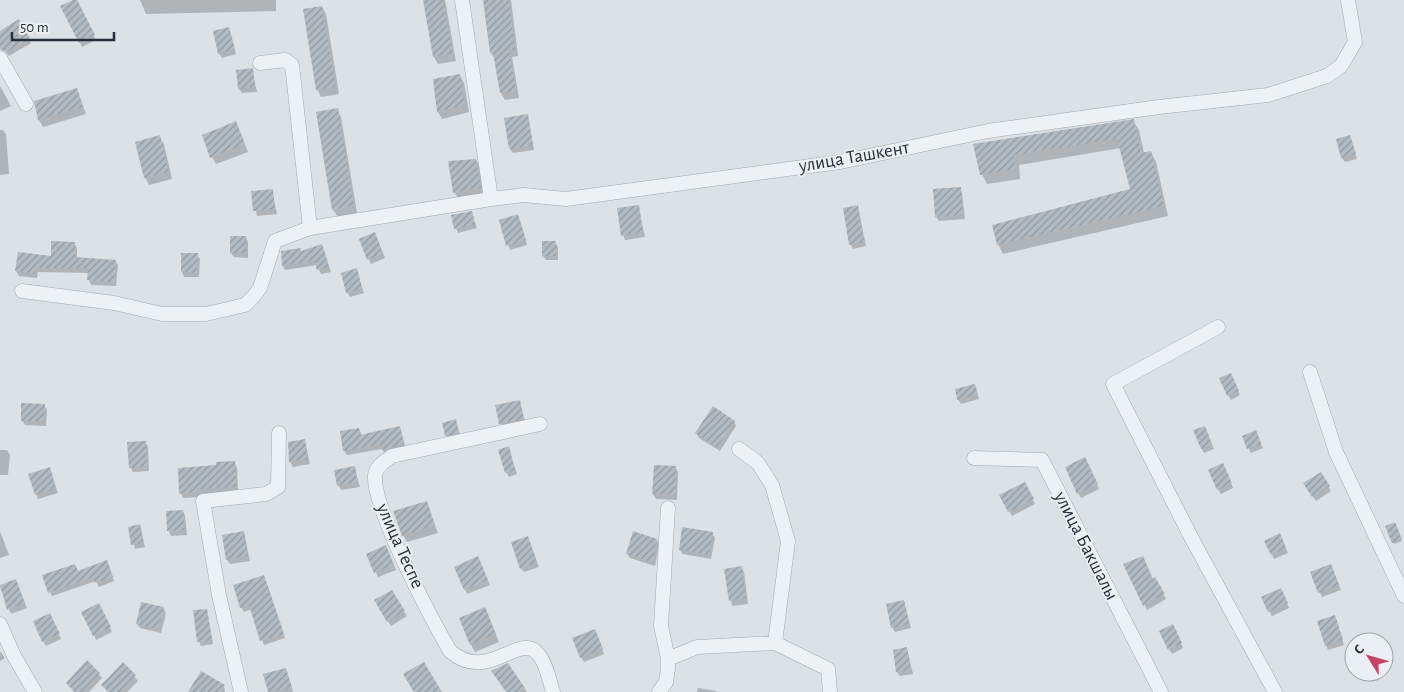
<svg xmlns="http://www.w3.org/2000/svg" width="1404" height="692" font-family="'Alegreya Sans',sans-serif">
<style>
.shadow{fill:#0003}
.building{fill:url(#building-hatch)}
.lines{fill:none;stroke-linecap:round;stroke-linejoin:round}
.minor-casing{stroke:#a2a8af;stroke-width:15}
.minor{stroke:#eef1f4;stroke-width:14}
.labels{text-anchor:middle;dominant-baseline:central;stroke-width:4;stroke-linejoin:round;paint-order:stroke}
.street-label{font-size:19px;fill:#26303b;stroke:#ebeff3}
</style>
<defs>
<pattern id="building-hatch" width="6" height="6" patternUnits="userSpaceOnUse" patternTransform="scale(1.25)"><rect width="6" height="6" fill="#b3bbc2"/><path d="M-1 1l2-2M0 6l6-6M5 7l2-2" fill="none" stroke="#91989f"/></pattern>
</defs>
<rect width="100%" height="100%" fill="#dce1e5"/>
<path class="shadow" d="M76 0 96 40 82 47 80 43Z
M140 0H276V11L146 14Z
M425 0H445L456 61 438 64 434 57Z
M484 0H511L518 56 512 57 519 98 505 100 501 93 495 59 491 53Z
M322 7 326 14 339 94 321 97 317 89Z
M19 21 31 43 9 56 0 45V32Z
M228 28 236 54 222 58 219 53Z
M252 69 257 92 242 93 239 89Z
M460 76 464 83 469 112 442 119 438 112 435 80Z
M0 86 11 106 0 111Z
M77 89 86 114 43 127 39 120 35 102Z
M337 110 341 117 357 213 338 217 333 210 317 113Z
M527 115 534 150 513 153 510 149Z
M1133 121 1139 130 1144 153 1151 152 1156 162 1168 216 1003 254 998 244 1132 189 1121 148 1019 165 1020 179 987 184 982 174 975 145Z
M236 123 248 152 216 164 212 157Z
M0 130H3L6 134 9 174 0 175Z
M1350 136 1357 159 1345 162 1342 158Z
M159 137 164 144 172 179 149 185 145 177Z
M476 160 480 167 484 195 459 199 454 192Z
M960 188 962 193 965 219 939 221 936 217Z
M272 191 277 214 257 216 252 192Z
M638 206 645 237 625 240 623 235Z
M858 207 866 246 853 249 850 244Z
M471 212 477 228 458 233 456 228Z
M518 216 527 245 510 250 500 221Z
M246 237 248 242V258L234 257 231 253Z
M377 238 385 258 371 264 360 240Z
M555 242 558 247V260H546L543 256Z
M74 243 77 248V258L115 261 118 265 116 286 91 285 89 280V273L38 272 37 278 19 276 16 271 52 258Z
M324 250 331 272 321 274 317 265 285 270 283 266 302 252Z
M197 255 200 259 199 277H184L182 272Z
M356 270 364 293 350 297 347 292Z
M1233 379 1240 395 1231 400 1228 395Z
M975 385 979 399 961 404 958 399Z
M519 402 526 423 503 428 500 423Z
M44 405 47 410 46 426 25 425 22 420Z
M455 421 461 437 449 440 446 435Z
M734 421 736 426 720 451 699 438 697 433Z
M400 428 406 449 385 454 382 449 347 455 344 450 359 429 362 436Z
M1207 432 1214 449 1204 453 1202 449Z
M1258 436 1263 448 1251 453 1243 437Z
M305 441 310 464 293 467 290 462 289 443Z
M145 442 148 447 149 471 133 472 130 467Z
M508 448 517 474 509 477 506 472Z
M0 450H7L10 455 8 475H0Z
M234 463 237 467 238 491 200 494V497L183 498 181 493 217 467Z
M1087 463 1099 489 1081 498 1078 493Z
M655 466 675 467 678 472 677 500 656 499 653 494Z
M354 468 360 487 341 490 339 486Z
M49 469 58 493 38 499 36 494Z
M1225 469 1233 488 1221 494 1218 489Z
M1321 474 1331 491 1316 501 1305 484Z
M1027 488 1035 504 1012 516 1001 495Z
M426 502 438 533 407 542 403 535Z
M183 511 185 516 187 535 171 536 169 531 167 512Z
M1395 525 1402 541 1394 544 1393 542Z
M139 526 145 547 135 549 129 528Z
M0 531 9 555 0 558Z
M244 533 250 561 230 564 227 560Z
M712 533 715 538 711 559 683 554 680 550Z
M528 538 539 567 524 572 521 568Z
M1282 539 1288 553 1274 559 1265 541Z
M657 540 659 545 655 566 630 558 627 554Z
M388 551 396 570 378 577 368 554Z
M480 563 490 585 467 594 456 567Z
M1125 565 1153 580 1155 579 1166 599 1147 610Z
M109 566 114 581 99 587 96 581 52 596 50 592 78 572Z
M741 568 744 572 748 604 732 606 726 570Z
M1333 570 1341 590 1322 597 1311 573Z
M15 581 27 608 11 614 0 587Z
M266 581 285 638 264 645 252 609 244 612 241 607Z
M392 591 407 616 391 626 376 601Z
M1283 594 1289 608 1272 616 1262 598Z
M904 601 911 628 895 632 892 627Z
M163 608 166 613 161 633 140 628 137 624Z
M485 608 499 642 475 652 471 645Z
M101 609 112 632 96 640 94 635Z
M207 610 213 644 201 646 199 641Z
M1335 616 1344 645 1328 650 1326 645Z
M52 619 61 639 46 646 43 641Z
M1175 630 1183 648 1172 654 1169 649Z
M597 635 604 654 584 662 581 657Z
M907 649 913 674 900 676 897 672Z
M0 651 5 658 0 661Z
M1384 659 1388 668 1384 670Z
M87 662 102 678 89 692H74L67 683Z
M123 664 138 681 127 692H108L103 685Z
M508 664 527 692H507Z
M286 669 293 692H269L265 675Z
M224 686 225 692H192Z
M698 688 716 691 717 692H697Z"/>
<path class="building" d="M73 0H77L95 35 79 43 60 6Z
M423 0H443L453 54 433 57Z
M483 0H509L515 50H509L516 91 500 93 493 53H490Z
M322 6 336 87 316 90 303 9Z
M19 19 30 38 6 52 0 49V31Z
M229 27 235 49 218 54 213 31Z
M253 68 255 87 238 89 236 70Z
M460 74 465 105 437 112 433 79Z
M77 88 83 107 38 120 34 101Z
M338 108 354 206 332 210 316 112Z
M528 114 533 145 509 149 504 118Z
M1134 119 1141 153 1151 151 1164 206 997 245 992 225 1130 189 1117 139 1014 155 1016 169 980 175 973 144Z
M236 121 245 144 210 158 202 135Z
M160 135 169 172 144 178 135 142Z
M1350 135 1356 154 1341 158 1336 139Z
M476 159 481 188 453 193 448 161Z
M961 187 963 215 935 217 933 189Z
M273 189 275 209 253 211 251 191Z
M639 205 643 232 621 236 617 208Z
M858 205 864 242 849 245 843 208Z
M472 211 475 224 454 229 451 215Z
M518 214 526 240 506 246 499 220Z
M375 232 383 254 367 260 359 239Z
M230 236H246V253H230Z
M51 241 75 242V257L116 260 114 282 87 280 88 268H36L35 274 15 271 18 252 51 256Z
M542 241H556V256H542Z
M322 244 329 267 317 270 314 261 282 266 281 251 301 248V251Z
M181 253H198L197 273 181 272Z
M357 268 362 288 346 293 341 273Z
M1231 373 1239 391 1227 396 1219 378Z
M975 384 978 394 957 400 955 389Z
M520 400 524 419 499 424 495 405Z
M21 403 45 404 44 422 21 421Z
M713 406 735 421 717 447 695 433Z
M456 419 459 433 445 436 442 423Z
M400 426 404 444 382 450 380 445 343 451 340 431 359 428 360 435Z
M1205 426 1212 444 1201 449 1193 430Z
M1256 430 1261 444 1247 449 1242 436Z
M305 439 308 459 289 462 288 442Z
M146 441 148 466 129 468 127 442Z
M509 446 515 470 505 473 498 450Z
M1085 457 1098 484 1077 494 1065 467Z
M235 461 236 487 198 489V492L179 494 178 468 216 465V462Z
M1223 463 1232 483 1217 490 1208 470Z
M654 465 676 466 675 495 652 494Z
M355 466 358 482 337 486 334 470Z
M50 467 56 488 35 495 28 474Z
M1321 472 1330 486 1312 497 1303 483Z
M1025 482 1034 499 1008 512 999 495Z
M427 501 435 525 402 536 393 511Z
M183 510 185 530 167 531 166 511Z
M1395 522 1402 539 1392 543 1385 526Z
M140 524 144 543 131 545 128 527Z
M682 527 713 532 709 555 679 550Z
M244 531 248 556 226 560 222 535Z
M633 531 657 539 653 563 626 554Z
M1280 533 1286 548 1271 555 1264 541Z
M528 536 537 562 520 569 511 542Z
M386 545 394 565 374 573 366 554Z
M478 556 488 580 464 590 454 567Z
M1143 556 1153 579 1155 577 1165 594 1143 606 1123 564Z
M107 560 113 577 95 583 93 577 48 593 42 575 75 564 78 571Z
M1331 564 1339 585 1318 593 1310 572Z
M742 566 746 599 729 601 724 569Z
M264 575 284 634 260 641 249 605 240 608 233 585Z
M16 579 25 603 7 610 0 585Z
M1281 588 1288 603 1268 612 1261 597Z
M392 590 405 611 387 622 374 600Z
M904 600 909 624 891 628 886 604Z
M141 602 164 607 158 629 136 624Z
M99 603 111 627 93 636 81 612Z
M485 607 496 634 470 645 459 618Z
M207 609 212 640 197 642 193 610Z
M50 613 60 634 42 642 33 621Z
M1335 615 1343 640 1325 646 1317 621Z
M1173 624 1182 643 1168 650 1159 631Z
M595 629 603 649 580 658 572 638Z
M907 647 911 670 896 672 893 650Z
M87 660 100 673 82 692H75L66 683Z
M123 662 136 675 120 692H109L101 685Z
M424 662 442 692H414L403 674Z
M508 663 525 688 519 692H506L491 671Z
M286 668 292 688 268 692 263 674Z
M201 671 225 685 221 692H188Z"/>
<g class="lines">
<g class="minor-casing">
<path id="minor" d="M462 0 491 199 524 195 566 199 840 162 988 131 1159 107 1268 95 1327 76 1341 66 1355 42 1348 0
M0 58 26 104
M260 63 285 60 292 65 310 228
M22 291 114 303 162 314H206L245 305 253 297 260 288 275 241 310 228 491 199
M1218 327 1113 384 1191 537 1275 692
M1310 372 1336 452 1404 596
M540 424 392 456C385 461 376 466 375 475 372 507 432 620 450 651 489 685 520 629 539 655 547 665 549 680 553 692
M739 449 758 463 772 485 788 541 775 643
M974 458 1042 460 1161 692
M0 624 14 656 35 692
M668 659 697 647 775 643 828 669 830 692
M241 692 219 595 203 501 266 494 278 487 279 433
M659 692 666 682 668 669V659L661 626 668 508"/>
</g>
<use href="#minor" class="minor"/>
</g>
<g class="labels">
<g class="street-label">
<text transform="translate(854 157) rotate(-10)">улица Ташкент</text>
<text transform="translate(400 546) rotate(66)">улица Теспе</text>
<text transform="translate(1086 546) rotate(63)">улица Бакшалы</text>
</g>
</g>
<g transform="translate(1369 657) rotate(307)"><circle r="24" fill="#ebeff3" stroke="#9ca3a9"/>
<path d="M0-4L9 19L0 12L-9 19Z" fill="#c84368"/>
<text y="-8" font-size="14" font-weight="bold" text-anchor="middle" fill="#26303b">С</text>
</g>
<path d="M12 32v8h102v-8" fill="none" stroke="#26303b" stroke-width="2.5"/>
<text x="20" y="32" font-size="15" fill="#26303b" stroke="#ebeff3" stroke-width="4" paint-order="stroke">50 m</text>
</svg>
